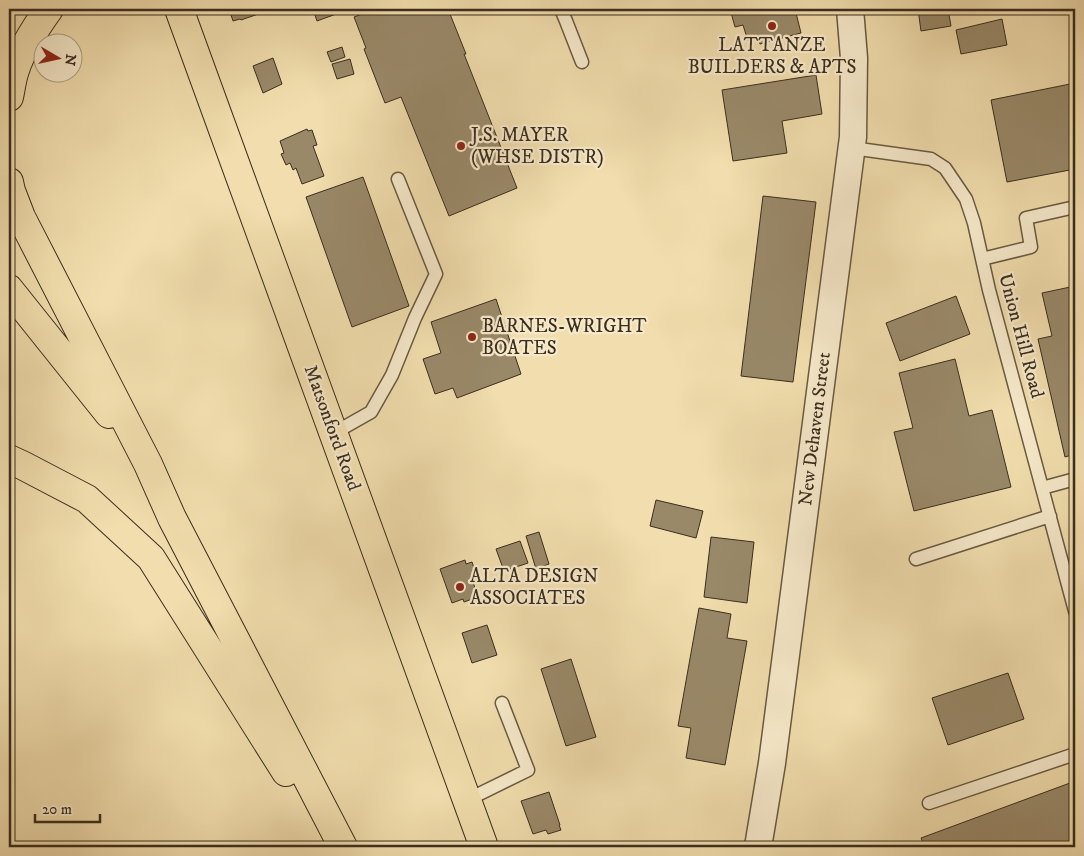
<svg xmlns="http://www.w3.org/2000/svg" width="1084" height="856" font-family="'IM FELL DW Pica',serif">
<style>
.building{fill:#998969;stroke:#3a2e1f}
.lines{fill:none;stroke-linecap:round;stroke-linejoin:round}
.service-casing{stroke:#685a42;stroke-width:15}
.minor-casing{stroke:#685a42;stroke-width:29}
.primary-casing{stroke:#3a2e1f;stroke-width:30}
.motorway-casing{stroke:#3a2e1f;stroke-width:30}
.service{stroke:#f6e9ca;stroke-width:12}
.minor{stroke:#f6e9ca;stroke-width:26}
.primary{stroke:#f1ddad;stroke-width:28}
.motorway{stroke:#f1ddad;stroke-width:28}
.poi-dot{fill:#8f2418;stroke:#f6e9ca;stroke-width:2}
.labels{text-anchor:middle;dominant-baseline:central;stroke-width:4.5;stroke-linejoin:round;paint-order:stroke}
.poi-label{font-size:19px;fill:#3a2e1f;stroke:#f6e9ca;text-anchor:start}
.street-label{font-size:19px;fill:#3a2e1f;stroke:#f6e9ca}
</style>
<rect width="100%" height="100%" fill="#f1ddad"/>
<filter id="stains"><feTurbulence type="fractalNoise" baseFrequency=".004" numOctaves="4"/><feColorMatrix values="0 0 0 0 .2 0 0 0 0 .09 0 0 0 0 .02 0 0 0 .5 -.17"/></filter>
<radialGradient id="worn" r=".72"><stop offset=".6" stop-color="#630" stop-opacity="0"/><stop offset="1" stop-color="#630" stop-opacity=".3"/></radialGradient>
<path class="building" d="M229 9H267V11L241 20 240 19 233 21Z
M313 9H337L339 13 317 21Z
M375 9H448L466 54H464L517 188 449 216 401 97 385 103 364 49 366 48 354 17Z
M730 9H795L801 33 760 44 758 38 748 41 743 25 735 27Z
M918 9H948L951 26 921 31Z
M1002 19 1007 45 961 54 956 30Z
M342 47 345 57 331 62 327 52Z
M273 58 282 84 263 93 253 66Z
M350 59 354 74 337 79 332 64Z
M816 75 822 114 782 121 787 153 733 161 722 90Z
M1075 83V169L1007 182 991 100Z
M307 129 308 131 312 130 317 145 313 146 324 176 302 184 296 168 293 170 290 163 286 165 281 154 284 153 280 141Z
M363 177 409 306 352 327 306 197Z
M763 196 816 202 793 382 741 376Z
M1075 286V454L1065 457 1038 339 1052 336 1042 293Z
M956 296 970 334 900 361 886 323Z
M496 299 521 374 457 398 453 388 435 394 423 359 441 353 431 322Z
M955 359 969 416 992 410 1011 487 914 511 894 432 913 428 899 373Z
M656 500 703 511 696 538 650 526Z
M539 532 549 564 536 569 526 536Z
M711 537 754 542 747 603 704 597Z
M520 541 528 563 504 571 496 549Z
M465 560 466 564 472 562 476 574 471 576 478 597 464 602 463 599 452 603 440 569Z
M699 608 731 614 727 638 747 641 725 765 686 758 691 728 678 726Z
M487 625 497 655 472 663 462 633Z
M571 659 596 737 566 746 541 669Z
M1008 673 1024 719 948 745 932 698Z
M1070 783 1075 794V847H925L921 838Z
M549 792 560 825H559L561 830 548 834 546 830 533 834 521 801Z"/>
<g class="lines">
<g class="service-casing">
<path id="service" d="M561 9 566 21 582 62
M852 148 931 159 945 168 966 199 974 223 989 290 1075 611
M982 259 1031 247 1026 218 1075 207
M334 433 371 412 392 375 415 318 436 274 398 179
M1042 488 1075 479
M916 559 1050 516
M467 800 528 770 502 703
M929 803 1075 754"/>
</g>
<g class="minor-casing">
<path id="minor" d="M758 847 772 763 853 137 854 58 850 9"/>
</g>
<g class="primary-casing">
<path id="primary" d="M179 9 484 847"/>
</g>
<g class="motorway-casing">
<path id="motorway" d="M9 97C11 88 12 78 15 70 22 48 36 27 49 9
M9 182 11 191 21 217 148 464 172 518 343 847
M9 289 109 414
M9 459 22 465 87 499 151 558 286 772"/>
</g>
<use href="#service" class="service"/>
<use href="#minor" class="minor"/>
<use href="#primary" class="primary"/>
<use href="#motorway" class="motorway"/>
</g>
<g class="poi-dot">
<circle cx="772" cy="26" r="5"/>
<circle cx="461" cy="146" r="5"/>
<circle cx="472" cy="337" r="5"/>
<circle cx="460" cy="587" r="5"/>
</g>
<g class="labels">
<g class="poi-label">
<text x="772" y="45" text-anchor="middle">LATTANZE<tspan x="772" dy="22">BUILDERS &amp; APTS</tspan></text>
<text x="471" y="135">J.S. MAYER<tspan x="471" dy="22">(WHSE DISTR)</tspan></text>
<text x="482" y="326">BARNES-WRIGHT<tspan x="482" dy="22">BOATES</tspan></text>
<text x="470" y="576">ALTA DESIGN<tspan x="470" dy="22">ASSOCIATES</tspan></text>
</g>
<g class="street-label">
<text transform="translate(1021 336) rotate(75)">Union Hill Road</text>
<text transform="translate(332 428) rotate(70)">Matsonford Road</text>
<text transform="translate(815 429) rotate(-83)">New Dehaven Street</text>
</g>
</g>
<rect width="1084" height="856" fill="none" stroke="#f1ddad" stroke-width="30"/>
<rect x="10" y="10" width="1064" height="836" fill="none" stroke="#3a2e1f" stroke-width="2.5"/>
<rect x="15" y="15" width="1054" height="826" fill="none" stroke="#3a2e1f"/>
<g transform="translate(58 58) rotate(99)"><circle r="24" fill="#f6e9ca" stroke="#ab9e86"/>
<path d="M0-4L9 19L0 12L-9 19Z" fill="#8f2418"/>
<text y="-8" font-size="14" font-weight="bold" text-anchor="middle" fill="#3a2e1f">N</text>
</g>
<path d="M35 814v8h65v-8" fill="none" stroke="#3a2e1f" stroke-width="2.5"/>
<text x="42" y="814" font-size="15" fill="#3a2e1f" stroke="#f6e9ca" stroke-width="4" paint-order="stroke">20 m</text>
<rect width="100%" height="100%" filter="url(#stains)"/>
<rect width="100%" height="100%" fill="url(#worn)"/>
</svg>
